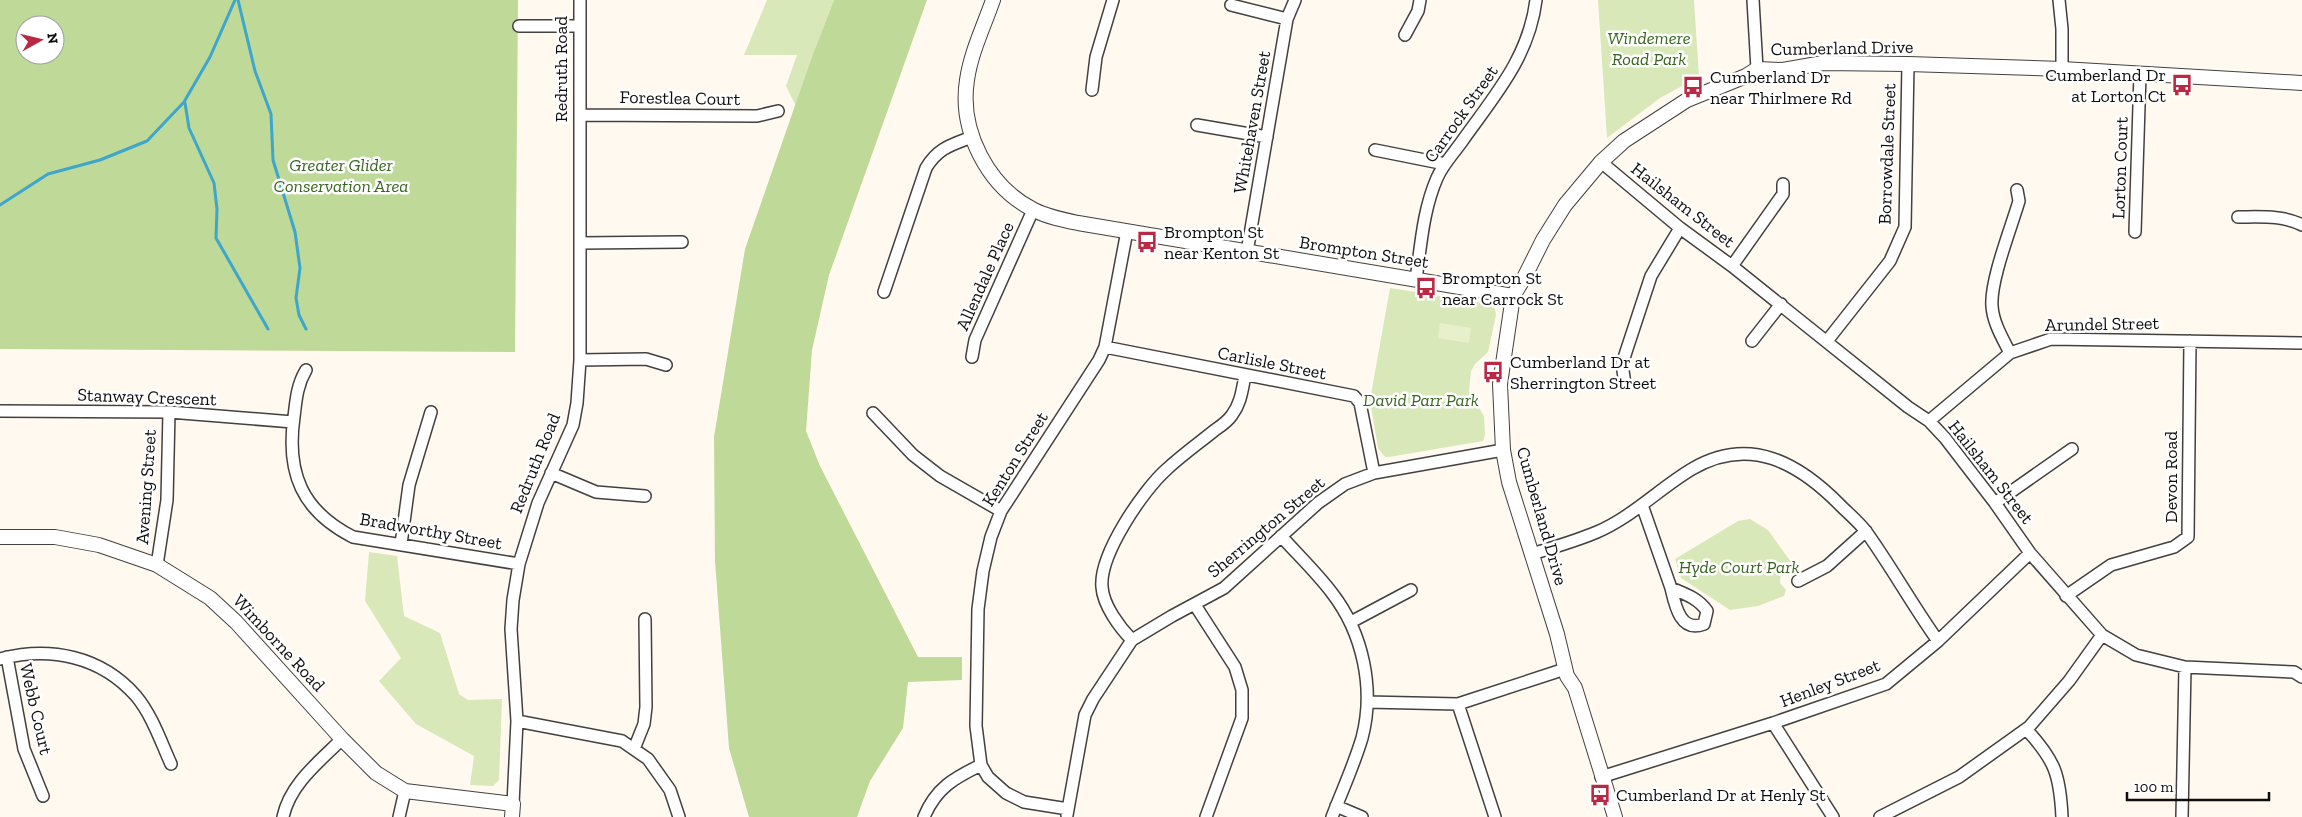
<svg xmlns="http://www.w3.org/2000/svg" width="2302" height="817" font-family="'Zilla Slab',serif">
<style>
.green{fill:#d9e8b9}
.forest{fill:#bfd999;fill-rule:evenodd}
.pitch{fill:#e8f0cb}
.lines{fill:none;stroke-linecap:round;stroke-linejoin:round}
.stream{stroke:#3da6ca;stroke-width:3}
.minor-casing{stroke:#414141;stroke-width:14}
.tertiary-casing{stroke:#414141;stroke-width:16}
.minor{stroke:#fff;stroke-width:11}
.tertiary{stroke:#fff;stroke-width:14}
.labels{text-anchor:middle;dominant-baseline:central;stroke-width:5;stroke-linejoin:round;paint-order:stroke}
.park-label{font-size:18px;font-style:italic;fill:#38651f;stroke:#fff}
.street-label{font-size:18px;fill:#0e0e0e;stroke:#fff}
.poi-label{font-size:18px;fill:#0e0e0e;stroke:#fff;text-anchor:start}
</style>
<rect width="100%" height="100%" fill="#fff9ef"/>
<path class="green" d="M767 0H834L813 54 796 106 786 86 797 55H744Z
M1598 0H1694L1699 77 1660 98 1607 138Z
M1390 288 1485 303 1495 309 1496 315 1488 352 1475 364 1471 371 1469 391 1484 416 1485 435 1483 441 1389 457H1385L1378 448 1370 400Z
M1750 519 1768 530 1791 562 1781 570 1780 583 1786 590 1784 596 1758 606 1730 610 1681 578 1675 559 1738 521Z
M369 552 397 556 404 616 440 633 459 694 468 700 502 699 499 780 493 786 470 785 474 756 416 724 379 681 401 658 365 601Z"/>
<path class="forest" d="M0 0H518L515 352 0 349ZM25 25H55V55H25Z
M834 0H927L829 275 812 350 806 431 820 466 918 657H962V680L908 682 903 728 870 781 857 817H749L729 748 715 561 714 437 745 249 813 54Z"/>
<path class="pitch" d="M1440 323 1471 328 1469 343 1438 338Z"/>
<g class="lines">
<path class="stream" d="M238 0 255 71 271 114 273 160 295 232 300 268 296 298 299 315 306 329
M185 103 189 128 214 183 217 209 216 238 268 329
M0 205 48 174 100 160 147 141 184 102 210 57 235 0"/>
<g class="minor-casing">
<path id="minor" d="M1753 0 1757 69
M2059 0 2062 29V69
M1231 5 1287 19
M519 26H580
M1405 35 1418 11 1420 0
M1092 90 1096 57 1113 0
M580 115 757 116 778 111
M1197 125 1267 137
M1375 150 1445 164
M1601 162 1680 228 1732 266 1908 407 1929 421 1945 438 1995 503 2030 553 2102 635 2136 655 2185 667 2294 672 2302 677
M2238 217C2260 217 2283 215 2302 225
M2135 232 2140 74
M580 243 682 242
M1247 252 1287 19 1295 0
M1732 266 1783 194V184
M1416 279C1421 245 1423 210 1437 178 1443 164 1454 153 1463 140 1495 95 1529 57 1536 0
M884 292 926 168C938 148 951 145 972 137
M1752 341 1781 304
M1827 341 1890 261 1905 227 1908 64
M1105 347 1354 396 1360 403 1374 473
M2010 353C2003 339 1993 323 1992 306 1990 281 2011 228 2019 201L2017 190
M972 357 975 340 1033 210
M580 360 646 359 666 365
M306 370C297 385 296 400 294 417 286 473 302 511 353 537L519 564
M1625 384 1622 364 1651 276 1680 228
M0 411 169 412 293 422
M873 413 913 455 940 476 1001 511
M1929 421 2010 353 2051 339 2302 343
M551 473 596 492 645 496
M1995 503 2072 449
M1642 505 1671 588
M1281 536C1298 555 1317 573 1332 593 1363 633 1375 689 1362 738 1354 765 1342 791 1332 817
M401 544 409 485 431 412
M1532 554C1554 547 1576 541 1597 532 1632 517 1660 488 1692 469 1750 435 1799 463 1841 506 1849 514 1860 523 1867 533 1892 568 1913 606 1938 641
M157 565 167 500 169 412
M1798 581 1827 566 1866 531
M1671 588C1685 594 1698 598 1707 611L1704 624C1680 633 1675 605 1671 588Z
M2066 596 2111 565 2174 547 2188 537 2190 341
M1195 605 1235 667 1242 690V718L1206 817
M1351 622 1411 590
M1132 640C1120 628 1103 605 1102 587 1099 555 1143 490 1167 469 1182 455 1199 443 1215 430 1221 426 1228 421 1232 415 1241 403 1242 390 1245 376
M7 657 24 749 43 796
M0 659C50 646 101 656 136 696 152 715 161 742 171 764
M1367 702 1458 704 1565 669
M1458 704 1495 817
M517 721 622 741 648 759 670 790 679 817
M1773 723 1833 817
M2026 729C2055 760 2060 775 2062 817
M634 749 644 724 646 707 645 619
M1601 777 1773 723 1886 684 1938 641 2030 553
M513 804 517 721 511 629 513 600 519 564 538 503 573 425 577 403 580 360V0
M1336 806 1362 817
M1068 809 1024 802 1006 793 988 777 981 765 976 726 978 609 983 571 991 537 1001 511 1099 360 1105 347 1127 231
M1067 815 1085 715 1093 699 1132 640 1172 616 1224 588 1318 503 1345 484 1374 473 1503 450
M283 817C290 784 319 762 342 739
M399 817 405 791
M924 817C936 788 954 778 981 765
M1880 817 1959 777 2029 727 2069 681 2102 635
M2182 817 2185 667"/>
</g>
<g class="tertiary-casing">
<path id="tertiary" d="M993 0C984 26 971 52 967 80 959 131 988 187 1034 210 1048 217 1063 220 1078 223L1513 296
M0 537H55L99 545 157 565 210 598 236 622 342 739 376 773 405 791 513 804 512 817
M1615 817 1575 688 1567 676 1557 634 1509 482 1503 450 1500 384 1513 296 1524 278 1543 240 1565 205 1601 162 1624 141 1687 100 1746 76 1757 69 1783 70 1823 63 1908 64 2062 69 2302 83"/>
</g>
<use href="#minor" class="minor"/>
<use href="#tertiary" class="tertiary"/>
</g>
<defs>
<g id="bus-bare" transform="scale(1.725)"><path d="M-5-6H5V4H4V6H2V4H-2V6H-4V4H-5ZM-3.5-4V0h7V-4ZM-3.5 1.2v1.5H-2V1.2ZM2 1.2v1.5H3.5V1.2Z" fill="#bb2844" stroke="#fff" stroke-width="2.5" paint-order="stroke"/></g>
</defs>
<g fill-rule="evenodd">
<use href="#bus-bare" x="2182" y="85"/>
<use href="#bus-bare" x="1693" y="87"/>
<use href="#bus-bare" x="1147" y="242"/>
<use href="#bus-bare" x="1426" y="288"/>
<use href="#bus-bare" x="1493" y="372"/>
<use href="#bus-bare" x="1600" y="795"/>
</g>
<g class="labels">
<g class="park-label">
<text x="1649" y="38">Windemere<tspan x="1649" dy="21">Road Park</tspan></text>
<text x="341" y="165">Greater Glider<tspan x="341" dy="21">Conservation Area</tspan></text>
<text x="1421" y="400">David Parr Park</text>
<text x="1739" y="567">Hyde Court Park</text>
</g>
<g class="street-label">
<text transform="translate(1842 48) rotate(-1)">Cumberland Drive</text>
<text transform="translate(561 69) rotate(-90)">Redruth Road</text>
<text transform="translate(680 98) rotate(1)">Forestlea Court</text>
<text transform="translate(1461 114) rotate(-55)">Carrock Street</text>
<text transform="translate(1252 122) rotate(-80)">Whitehaven Street</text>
<text transform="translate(1887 154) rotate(-88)">Borrowdale Street</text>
<text transform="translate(2120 168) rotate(-88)">Lorton Court</text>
<text transform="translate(1683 205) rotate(38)">Hailsham Street</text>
<text transform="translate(1364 252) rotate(9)">Brompton Street</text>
<text transform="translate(985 276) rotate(-66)">Allendale Place</text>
<text transform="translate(2102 324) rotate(-1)">Arundel Street</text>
<text transform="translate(1272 363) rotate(11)">Carlisle Street</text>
<text transform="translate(147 397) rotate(2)">Stanway Crescent</text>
<text transform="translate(1015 459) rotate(-58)">Kenton Street</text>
<text transform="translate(535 463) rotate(-68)">Redruth Road</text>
<text transform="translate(1991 472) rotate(52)">Hailsham Street</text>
<text transform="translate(2171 477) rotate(-90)">Devon Road</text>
<text transform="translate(146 487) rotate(-86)">Avening Street</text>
<text transform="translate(1542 516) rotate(74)">Cumberland Drive</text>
<text transform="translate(1266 527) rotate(-40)">Sherrington Street</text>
<text transform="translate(431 531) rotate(10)">Bradworthy Street</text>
<text transform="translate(279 643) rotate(47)">Wimborne Road</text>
<text transform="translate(1830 683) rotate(-21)">Henley Street</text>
<text transform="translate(36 709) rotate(77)">Webb Court</text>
</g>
<g class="poi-label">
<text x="2166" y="75" text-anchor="end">Cumberland Dr<tspan x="2166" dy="21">at Lorton Ct</tspan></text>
<text x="1710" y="77">Cumberland Dr<tspan x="1710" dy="21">near Thirlmere Rd</tspan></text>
<text x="1164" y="232">Brompton St<tspan x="1164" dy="21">near Kenton St</tspan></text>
<text x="1442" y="278">Brompton St<tspan x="1442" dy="21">near Carrock St</tspan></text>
<text x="1510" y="362">Cumberland Dr at<tspan x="1510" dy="21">Sherrington Street</tspan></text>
<text x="1616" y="795">Cumberland Dr at Henly St</text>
</g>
</g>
<g transform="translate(40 40) rotate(82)"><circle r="24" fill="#ffffff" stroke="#9f9f9f"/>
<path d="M0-4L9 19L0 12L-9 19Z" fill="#bb2844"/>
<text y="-8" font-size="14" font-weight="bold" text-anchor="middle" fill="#0e0e0e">N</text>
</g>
<path d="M2127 792v8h142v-8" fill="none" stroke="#0e0e0e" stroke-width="2.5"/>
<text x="2134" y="792" font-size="15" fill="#0e0e0e" stroke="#ffffff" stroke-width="4" paint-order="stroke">100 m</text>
</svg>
